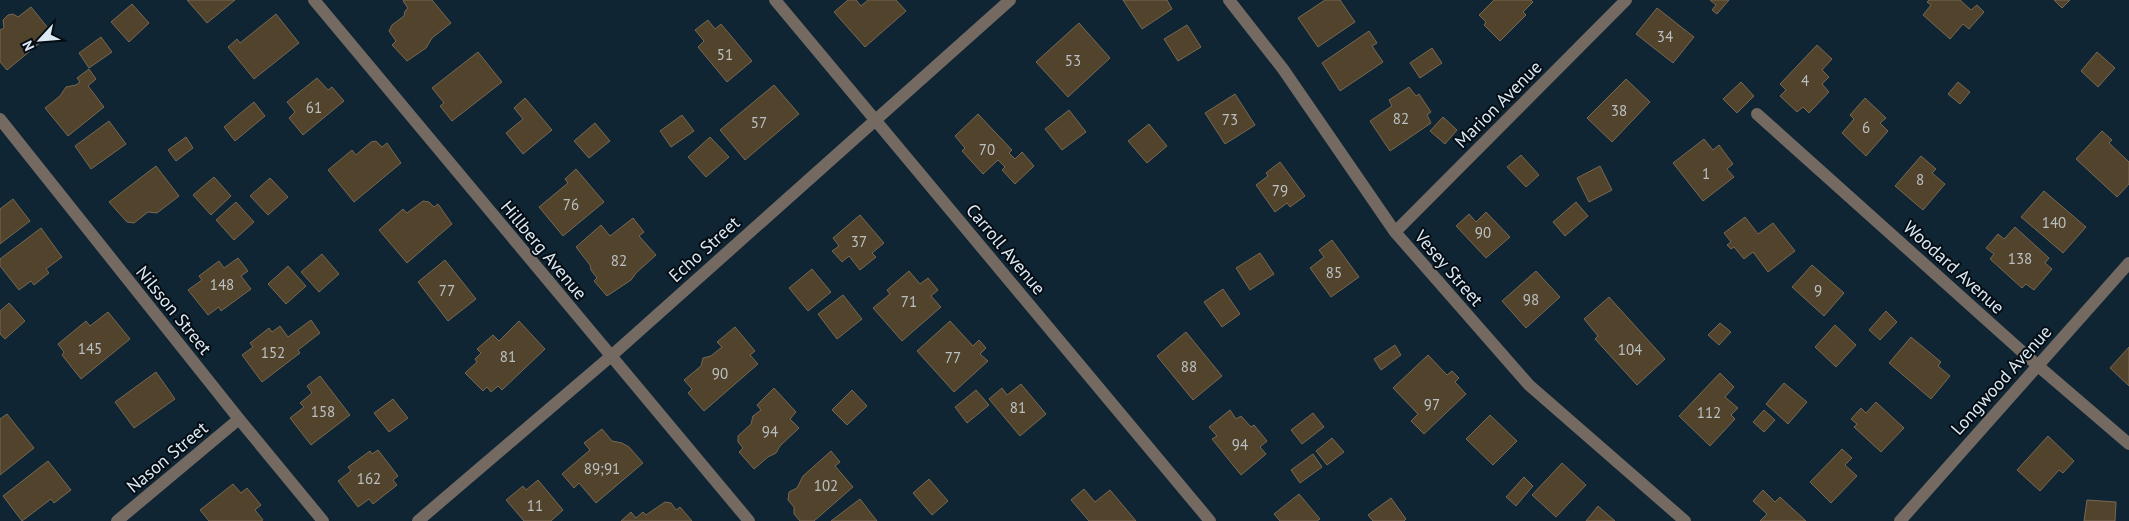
<svg xmlns="http://www.w3.org/2000/svg" width="2129" height="521" font-family="'PT Sans',sans-serif">
<style>
.building{fill:#52432d;stroke:#786851}
.lines{fill:none;stroke-linecap:round;stroke-linejoin:round}
.minor{stroke:#756a62;stroke-width:12}
.labels{text-anchor:middle;dominant-baseline:central;stroke-width:4;stroke-linejoin:round;paint-order:stroke}
.number-label{font-size:15px;fill:#bac0c2}
.street-label{font-size:18px;fill:#dce9f3;stroke:#050d14}
</style>
<rect width="100%" height="100%" fill="#0f2534"/>
<path class="building" d="M187 0H235L207 23Z
M404 0H432L451 23 432 38 426 48 407 61 392 45 396 41 389 31 392 25 404 16 405 11 408 8 403 1Z
M848 0H856L861 6 868 0H896L906 11 865 47 834 12Z
M1123 0H1167L1172 9 1142 29Z
M1325 0H1340L1355 22 1318 47 1298 18Z
M1494 0H1531L1533 2 1523 12 1526 15 1500 41 1484 25 1486 22 1479 15Z
M1710 0H1729L1717 14 1712 10 1716 5Z
M1929 0H1960L1971 10 1977 5 1984 12 1969 29 1963 24 1950 39 1923 15 1931 5 1927 2Z
M2054 0H2070L2062 8Z
M132 4 149 23 129 42 111 22Z
M31 7 52 33 7 70 0 62V30L4 28 3 20 8 15 13 14 18 17Z
M1657 8 1694 37 1673 63 1636 34Z
M276 14 299 43 254 79 228 47 237 39 240 43Z
M708 20 715 29 721 24 752 61 727 82 698 47 704 41 695 30Z
M1079 23 1110 58 1068 97 1036 62Z
M1187 25 1201 47 1178 61 1164 39Z
M1369 31 1377 43 1372 46 1383 62 1340 91 1322 63Z
M101 37 112 52 89 68 79 53Z
M1817 45 1832 59 1822 70 1829 77 1822 84 1829 92 1809 113 1803 107 1797 112 1780 96 1786 90 1780 84Z
M1432 48 1442 63 1420 78 1410 63Z
M478 52 502 82 452 121 440 106 444 103 432 88Z
M2097 52 2115 68 2098 87 2081 71Z
M89 69 96 79 88 86 104 107 68 136 45 108 60 96 66 87 76 85 80 82 77 78Z
M317 78 328 90 332 87 344 101 303 135 289 118 295 112 287 102Z
M1626 79 1650 102 1612 142 1587 118Z
M1741 82 1754 96 1737 113 1723 99Z
M1958 82 1970 92 1960 104 1948 94Z
M774 85 799 114 745 160 720 130Z
M1409 87 1416 96 1419 94 1431 112 1427 115 1431 123 1390 151 1370 121 1392 106 1389 100Z
M1235 94 1255 125 1225 144 1205 113Z
M525 98 552 130 523 154 506 133 523 119 514 108Z
M1865 98 1886 118 1880 123 1888 131 1866 156 1842 133 1854 119 1850 115Z
M254 102 265 116 235 141 224 127Z
M1069 110 1086 132 1062 150 1045 129Z
M978 114 1012 150 1009 153 1015 159 1022 152 1034 166 1015 184 1002 170 1005 167 998 160 983 174 962 151 965 148 955 136Z
M682 115 694 131 671 147 660 131Z
M1443 117 1457 130 1445 144 1430 131Z
M109 121 126 144 91 169 75 146Z
M595 123 610 141 589 158 574 141Z
M1149 124 1167 146 1147 163 1128 141Z
M2102 131 2112 140 2109 143 2129 162V184L2117 197 2076 159Z
M186 137 193 148 176 161 168 150Z
M710 137 729 157 706 177 688 157Z
M1704 139 1713 150 1719 145 1733 164 1727 169 1734 177 1703 201 1673 163Z
M376 141 382 147 387 143 401 163 354 202 328 170 352 150 356 155 371 142Z
M1521 155 1539 175 1526 187 1507 167Z
M1921 156 1936 169 1932 173 1945 184 1923 210 1895 186Z
M1280 162 1305 196 1290 207 1287 203 1275 212 1256 185 1268 176 1266 173Z
M156 166 179 196 157 213 148 212 134 223 127 222 109 202Z
M1600 166 1612 190 1589 202 1577 178Z
M576 169 604 202 563 236 539 207 568 183 565 179Z
M214 177 231 196 211 215 193 195Z
M270 178 288 197 268 215 250 196Z
M2044 191 2086 227 2063 253 2021 217Z
M13 199 30 221 0 244V209Z
M423 201 429 202 434 207 438 204 452 224 407 263 379 230 403 209 407 213Z
M236 202 254 222 234 240 216 220Z
M1576 202 1588 216 1565 236 1553 222Z
M1486 212 1510 237 1486 258 1456 226 1469 214 1476 222Z
M860 215 884 243 872 253 876 257 860 270 849 256 842 262 832 251 839 246 833 238Z
M1745 217 1758 234 1773 223 1795 251 1768 272 1753 252 1744 259 1734 247 1731 249 1727 245 1731 242 1724 233Z
M633 218 644 232 639 236 656 255 636 273 631 280 607 296 594 281 597 278 591 270 590 265 576 247 601 225 610 236Z
M2015 227 2049 258 2045 263 2052 269 2034 290 2026 284 2022 288 1990 259 1994 254 1986 248 1998 234 2004 239Z
M41 228 62 257 46 269 49 273 34 285 31 281 19 290 0 266V259Z
M1332 240 1359 277 1331 297 1310 268 1324 257 1319 250Z
M1260 253 1274 274 1250 290 1236 268Z
M322 254 339 274 319 292 301 272Z
M238 258 248 271 241 276 251 289 221 311 219 307 208 315 188 290 202 280 199 276 219 261 224 268Z
M445 260 476 299 448 321 418 282Z
M1812 265 1844 293 1824 316 1792 287Z
M288 266 306 286 286 304 268 284Z
M812 269 831 292 808 311 789 288Z
M909 271 920 284 928 278 938 290 931 296 941 307 902 341 873 308 890 294 887 290Z
M1536 271 1560 297 1526 328 1502 301Z
M1223 289 1240 314 1222 327 1204 302Z
M843 295 862 319 837 339 818 314Z
M1609 297 1665 359 1637 385 1595 339 1598 336 1584 319Z
M9 303 25 321 5 339 0 334V311Z
M1886 311 1897 322 1880 340 1869 330Z
M108 312 130 339 81 379 62 355 64 352 58 344 86 321 90 326Z
M311 320 320 333 298 350 300 353 262 382 242 355 253 347 250 343 269 328 272 332 280 326 288 337Z
M519 321 545 349 502 390 498 386 491 392 487 387 483 391 465 373 477 362 475 359 481 353 477 349 493 335 499 341Z
M950 321 973 346 979 340 986 348 980 354 988 361 954 392 917 351Z
M1720 323 1731 332 1719 345 1708 335Z
M1835 325 1856 345 1836 367 1815 347Z
M735 327 755 351 750 355 758 364 704 411 688 393 692 389 684 380 701 366 703 358 711 356 722 347 717 342Z
M1186 332 1222 376 1193 400 1157 356Z
M1911 337 1941 362 1938 366 1950 376 1931 399 1889 363Z
M1395 345 1401 355 1381 370 1374 359Z
M2129 347V386L2110 368Z
M1428 355 1447 375 1452 371 1459 378 1455 382 1466 394 1424 434 1411 421 1418 414 1393 388Z
M156 372 175 399 134 428 115 402Z
M1720 373 1734 387 1725 397 1738 408 1731 415 1735 419 1710 446 1679 416Z
M320 376 350 415 311 445 290 418 304 407 300 403 312 393 307 386Z
M1784 383 1807 402 1788 424 1766 404Z
M1021 384 1046 414 1020 436 989 399 1002 388 1007 395Z
M774 388 796 412 790 419 799 428 780 446 776 453 768 457 754 469 739 452 743 448 738 442V436L751 424 753 416 761 410 757 405Z
M852 390 867 406 847 425 832 410Z
M976 390 989 405 967 423 955 407Z
M393 399 408 418 389 432 374 413Z
M1876 402 1904 428 1881 452 1854 427 1857 424 1851 419 1861 408 1866 413Z
M1230 410 1236 419 1241 416 1251 427 1254 425 1267 441 1260 447 1266 454 1241 475 1212 439 1217 436 1209 427Z
M1764 410 1775 420 1764 432 1753 422Z
M1313 413 1324 427 1302 444 1291 430Z
M7 414 34 448 0 475V419Z
M1490 415 1517 441 1493 465 1466 439Z
M602 429 612 441 622 443 629 447 643 463 596 503 579 483 574 488 562 474 590 450 584 443Z
M2048 436 2074 461 2063 473 2059 470 2040 491 2017 470Z
M1332 438 1344 452 1327 465 1316 451Z
M1842 449 1852 458 1845 465 1857 476 1831 503 1810 482Z
M378 450 398 476 393 480 397 485 373 504 369 499 358 507 338 481 351 471 348 467 370 451 372 454Z
M831 451 840 462 835 466 853 487 814 521H800L794 514V507L788 500 789 492 797 488 803 476Z
M1313 454 1322 467 1300 483 1291 470Z
M48 461 71 490 54 503 51 499 22 521 3 496Z
M1562 463 1586 485 1556 517 1532 495Z
M1524 477 1533 486 1516 506 1506 497Z
M929 479 948 501 932 515 913 493Z
M538 480 563 510 551 521H524L506 500 523 486 526 490Z
M233 484 241 493 247 488 261 505 255 510 263 520 261 521H209L200 510Z
M1084 489 1095 502 1110 490 1136 521H1089L1071 500Z
M1763 490 1775 502 1780 497 1806 521H1760L1767 514 1753 501Z
M1299 494 1320 519 1317 521H1280L1274 514Z
M1391 498 1406 519 1404 521H1373L1368 515Z
M860 499 877 521H831Z
M2087 500 2116 502 2115 521H2084Z
M665 502 671 503 676 510 680 507 692 521H621L631 512 636 518 643 512 646 515Z
M1598 506 1615 521H1586Z"/>
<g class="lines">
<path class="minor" d="M314 0 749 521
M775 0 1210 521
M1229 0 1283 69 1395 232 1529 385 1685 521
M1757 114 2037 365 2129 444
M0 119 239 419 323 521
M1395 232 1626 0
M117 521 239 419
M418 521 610 357 1010 0
M1900 521 2129 263"/>
</g>
<g class="labels">
<g class="number-label">
<text x="1665" y="36">34</text>
<text x="725" y="54">51</text>
<text x="1073" y="60">53</text>
<text x="1805" y="80">4</text>
<text x="314" y="107">61</text>
<text x="1619" y="110">38</text>
<text x="1401" y="118">82</text>
<text x="1230" y="119">73</text>
<text x="759" y="122">57</text>
<text x="1866" y="127">6</text>
<text x="987" y="149">70</text>
<text x="1706" y="173">1</text>
<text x="1920" y="179">8</text>
<text x="1280" y="190">79</text>
<text x="571" y="204">76</text>
<text x="2054" y="222">140</text>
<text x="1483" y="232">90</text>
<text x="859" y="241">37</text>
<text x="2020" y="258">138</text>
<text x="619" y="260">82</text>
<text x="1334" y="272">85</text>
<text x="222" y="284">148</text>
<text x="447" y="290">77</text>
<text x="1818" y="290">9</text>
<text x="1531" y="299">98</text>
<text x="909" y="301">71</text>
<text x="90" y="348">145</text>
<text x="1630" y="349">104</text>
<text x="273" y="352">152</text>
<text x="508" y="356">81</text>
<text x="953" y="357">77</text>
<text x="1189" y="366">88</text>
<text x="720" y="373">90</text>
<text x="1432" y="404">97</text>
<text x="1018" y="407">81</text>
<text x="323" y="411">158</text>
<text x="1709" y="412">112</text>
<text x="770" y="431">94</text>
<text x="1240" y="444">94</text>
<text x="602" y="468">89;91</text>
<text x="369" y="478">162</text>
<text x="826" y="485">102</text>
<text x="535" y="505">11</text>
</g>
<g class="street-label">
<text transform="translate(1498 104) rotate(-45)">Marion Avenue</text>
<text transform="translate(704 249) rotate(-42)">Echo Street</text>
<text transform="translate(1006 249) rotate(50)">Carroll Avenue</text>
<text transform="translate(544 250) rotate(50)">Hillberg Avenue</text>
<text transform="translate(1954 267) rotate(42)">Woodard Avenue</text>
<text transform="translate(1449 268) rotate(49)">Vesey Street</text>
<text transform="translate(174 310) rotate(51)">Nilsson Street</text>
<text transform="translate(2001 380) rotate(-48)">Longwood Avenue</text>
<text transform="translate(167 457) rotate(-40)">Nason Street</text>
</g>
</g>
<g transform="translate(40 40) rotate(244)" stroke="#050d14" stroke-width="4" paint-order="stroke">
<path d="M0-4L9 19L0 12L-9 19Z" fill="#dce9f3"/>
<text y="-8" font-size="14" font-weight="bold" text-anchor="middle" fill="#dce9f3">N</text>
</g>
</svg>
